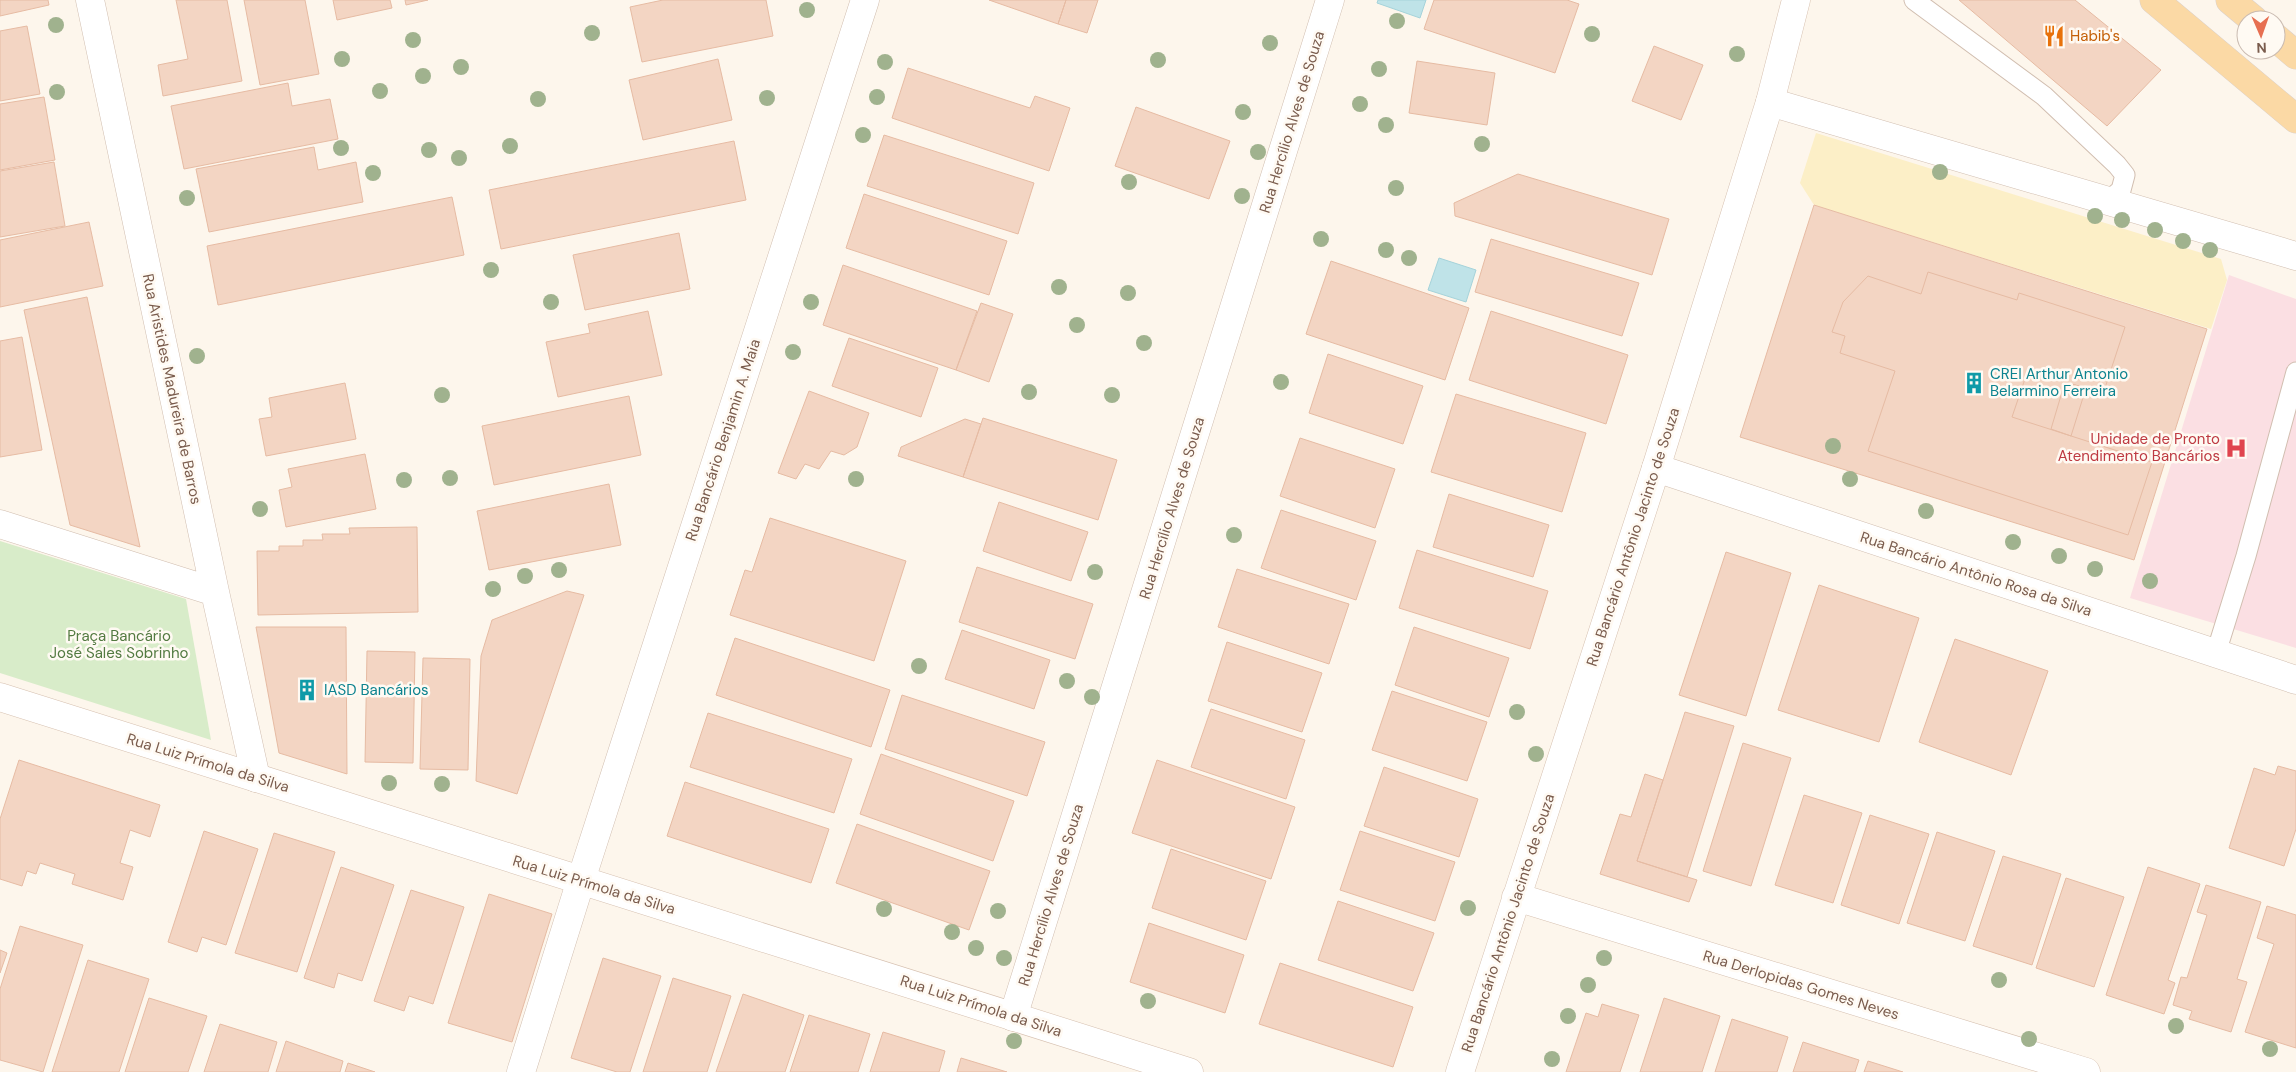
<svg xmlns="http://www.w3.org/2000/svg" width="2296" height="1072" font-family="'DM Sans',sans-serif">
<style>
.medical{fill:#fbdfe3}
.green{fill:#d8ecc9}
.sand{fill:#fcefc7}
.water{fill:#bfe3e8;stroke:#a5d3da}
.building{fill:#f3d5c3;stroke:#e6bba3}
.lines{fill:none;stroke-linecap:round;stroke-linejoin:round}
.lane-casing{stroke:#d1beb0;stroke-width:21}
.street-casing{stroke:#d1beb0;stroke-width:29}
.secondary-casing{stroke:#d6c0b0;stroke-width:29}
.primary-casing{stroke:#dad1cd;stroke-width:29}
.lane{stroke:#fff;stroke-width:19}
.street{stroke:#fff;stroke-width:28}
.secondary{stroke:#fff;stroke-width:28}
.primary{stroke:#fbd9a5;stroke-width:28}
.tree{fill:#a0b28e}
.labels{text-anchor:middle;dominant-baseline:central;stroke-width:5;stroke-linejoin:round;paint-order:stroke}
.food-label{font-size:15px;fill:#c56008;stroke:#fffaf3;text-anchor:start}
.street-label{font-size:15px;fill:#7a5c4d;stroke:#fffaf3}
.culture-label{font-size:15px;fill:#0d838f;stroke:#fffaf3;text-anchor:start}
.health-label{font-size:15px;fill:#be3a42;stroke:#fffaf3;text-anchor:end}
.park-label{font-size:15px;fill:#537a41;stroke:#fffaf3}
</style>
<rect width="100%" height="100%" fill="#fdf6ec"/>
<path class="medical" d="M2229 275 2296 299V648L2130 598Z"/>
<path class="green" d="M0 541 186 599 211 740 0 673Z"/>
<path class="sand" d="M1816 133 2221 259 2227 280 2211 329 1814 205 1800 183Z"/>
<path class="water" d="M1378 0H1426L1420 18 1377 3Z
M1439 258 1476 270 1466 302 1428 290Z"/>
<path class="building" d="M0 0H48L49 5 0 16Z
M176 0H227L242 81 163 96 158 65 188 59Z
M244 0H305L319 74 260 85Z
M333 0H390L392 8 337 20Z
M405 0H428L406 5Z
M663 0H766L773 36 642 62 630 7Z
M989 0H1066L1058 24Z
M1066 0H1098L1087 33 1058 24Z
M1434 0H1567L1579 4 1555 73 1424 29Z
M1959 0H2075L2161 70 2107 126Z
M27 26 40 94 0 101V31Z
M1654 46 1703 65 1681 120 1632 101Z
M718 59 732 120 643 140 629 80Z
M1417 61 1495 73 1487 125 1409 113Z
M908 68 1030 108 1035 96 1070 108 1049 171 892 118Z
M288 83 292 106 330 99 338 139 184 169 171 106Z
M44 97 55 160 0 170V104Z
M1136 107 1230 141 1209 199 1115 166Z
M884 135 1034 183 1018 234 867 186Z
M734 141 746 200 501 249 489 190Z
M314 147 318 170 356 162 363 202 209 232 196 169Z
M54 162 65 226 0 237V171Z
M1518 174 1669 219 1652 275 1455 216 1454 203Z
M864 194 1007 241 989 295 846 248Z
M452 197 464 255 218 305 207 246Z
M1814 205 2207 329 2134 560 1740 437Z
M89 222 103 286 0 307V240Z
M679 233 690 289 585 310 573 255Z
M1491 239 1639 283 1622 336 1475 292Z
M1331 261 1469 308 1445 380 1306 334Z
M843 265 977 311 956 370 823 325Z
M1928 272 2017 300 2019 293 2125 327 2103 394 2028 370 2012 417 2152 462 2128 535 1868 451 1895 371 1840 353 1845 336 1832 332 1843 302 1868 276 1921 294Z
M87 297 140 547 70 525 24 310Z
M981 303 1013 314 989 382 956 370Z
M648 311 662 375 558 397 546 342 590 333 588 324Z
M1491 311 1628 355 1606 424 1469 380Z
M22 337 42 450 0 457V341Z
M849 338 938 368 921 417 832 386Z
M1328 354 1423 386 1403 444 1309 413Z
M2065 382 2086 388 2071 436 2051 429Z
M345 383 356 439 266 456 259 419 272 417 269 398Z
M809 391 869 413 857 447 844 455 831 451 819 469 805 464 796 479 778 473Z
M1456 394 1586 433 1562 512 1431 472Z
M629 396 641 455 494 485 482 426Z
M983 418 1117 460 1098 520 963 477Z
M965 419 981 424 963 477 898 456 901 447Z
M1300 438 1395 469 1375 528 1280 496Z
M365 454 376 509 286 527 279 490 292 487 288 469Z
M609 484 621 545 489 570 477 511Z
M1449 494 1549 525 1533 577 1433 547Z
M999 502 1088 532 1071 581 983 551Z
M1281 510 1376 541 1356 600 1261 568Z
M770 518 906 561 874 661 730 615 745 570 752 572Z
M417 527 418 612 258 615 257 551H279V546H303V540H323L322 534H350L349 528Z
M1417 550 1548 591 1530 649 1399 608Z
M1726 552 1791 573 1746 716 1679 695Z
M977 567 1093 604 1075 659 959 622Z
M1237 569 1349 604 1329 664 1218 627Z
M1819 585 1919 618 1879 742 1778 710Z
M567 591 584 595 517 794 476 781 481 656 492 620Z
M256 627H346L347 774 279 753Z
M1414 627 1509 658 1489 717 1395 685Z
M962 630 1050 660 1034 709 945 679Z
M735 638 890 690 871 747 716 695Z
M1955 639 2048 671 2011 775 1919 742Z
M1227 642 1322 673 1302 732 1208 701Z
M367 651 415 652 413 763 365 762Z
M423 658 470 659 468 770 420 769Z
M1392 691 1487 722 1467 781 1372 750Z
M902 695 1045 742 1027 796 885 749Z
M1211 709 1305 740 1286 799 1191 767Z
M1685 712 1734 726 1687 877 1637 861Z
M708 713 852 759 834 813 690 767Z
M1743 743 1791 758 1751 886 1703 871Z
M881 754 1014 801 993 861 860 814Z
M19 760 160 805 150 837 130 830 120 863 133 867 123 900 72 884 75 874 40 863 36 874 27 871 22 886 0 879V819Z
M1157 760 1295 807 1271 879 1132 833Z
M2278 766 2296 771V829L2284 866 2229 848 2254 768 2275 775Z
M1384 767 1478 799 1459 857 1364 826Z
M1645 774 1663 780 1637 861 1697 880 1689 902 1600 874 1620 814 1631 817Z
M685 782 829 829 811 883 667 836Z
M1804 795 1862 813 1833 903 1775 885Z
M1870 815 1929 834 1899 924 1841 905Z
M857 824 990 871 969 930 836 883Z
M204 831 258 849 226 945 202 937 197 952 168 942Z
M1360 831 1455 862 1435 921 1340 890Z
M1937 832 1995 851 1965 941 1907 923Z
M274 833 335 852 297 972 235 953Z
M1171 849 1266 881 1246 940 1152 908Z
M2003 856 2061 874 2032 965 1973 946Z
M341 867 394 885 362 981 338 973 334 988 304 978Z
M2148 867 2200 884 2168 980 2175 983 2164 1014 2106 995Z
M2066 878 2124 897 2094 987 2036 968Z
M2206 885 2261 902 2237 979 2247 982 2231 1032 2189 1019 2192 1011 2173 1005 2181 977 2187 978 2207 915 2197 912Z
M411 890 464 907 433 1004 409 996 404 1011 374 1001Z
M489 894 552 914 512 1042 448 1023Z
M1338 901 1434 933 1413 991 1318 960Z
M2267 906 2296 915V1048L2245 1032 2274 944 2257 938Z
M1149 923 1244 955 1225 1013 1130 982Z
M20 926 83 945 43 1072 0 1060V989Z
M0 950 7 953 0 973Z
M603 958 661 976 630 1072H617L571 1058Z
M88 960 149 979 119 1072H52Z
M1280 963 1413 1007 1393 1067 1259 1024Z
M673 978 731 996 707 1072H643Z
M743 994 804 1015 785 1072H716Z
M149 998 207 1016 188 1072H125Z
M1664 998 1720 1016 1702 1072H1640Z
M1602 1004 1639 1015 1620 1072H1566L1586 1013 1598 1017Z
M809 1015 870 1034 858 1072H790Z
M1732 1019 1788 1037 1777 1072H1715Z
M220 1024 277 1042 268 1072H204Z
M883 1032 945 1051 939 1072H870Z
M286 1041 343 1061 340 1072H276Z
M1803 1042 1859 1060 1855 1072H1793Z
M961 1058 1007 1072H957Z
M1868 1061 1903 1072H1864Z
M348 1063 375 1072H345Z"/>
<g class="lines">
<g class="lane-casing">
<path id="lane" d="M1914 0 2044 96 2117 165 2125 175 2121 190 2109 200
M2216 653 2246 556 2296 372"/>
</g>
<g class="street-casing">
<path id="street" d="M90 0 215 592 256 778
M1770 102 2296 256
M1656 468 2296 680
M0 524 215 592
M1013 1017 1330 0
M521 1072 581 880 865 0"/>
</g>
<g class="secondary-casing">
<path id="secondary" d="M0 697 1189 1072
M1516 897 2086 1072
M1460 1072 1656 468 1770 102 1796 0"/>
</g>
<g class="primary-casing">
<path id="primary" d="M2154 0 2296 119
M2230 0 2254 20
M2276 38 2296 55"/>
</g>
<use href="#lane" class="lane"/>
<use href="#street" class="street"/>
<use href="#secondary" class="secondary"/>
<use href="#primary" class="primary"/>
</g>
<g class="tree">
<circle cx="807" cy="10" r="8"/>
<circle cx="1397" cy="21" r="8"/>
<circle cx="56" cy="25" r="8"/>
<circle cx="592" cy="33" r="8"/>
<circle cx="1592" cy="34" r="8"/>
<circle cx="413" cy="40" r="8"/>
<circle cx="1270" cy="43" r="8"/>
<circle cx="1737" cy="54" r="8"/>
<circle cx="342" cy="59" r="8"/>
<circle cx="1158" cy="60" r="8"/>
<circle cx="885" cy="62" r="8"/>
<circle cx="461" cy="67" r="8"/>
<circle cx="1379" cy="69" r="8"/>
<circle cx="423" cy="76" r="8"/>
<circle cx="380" cy="91" r="8"/>
<circle cx="57" cy="92" r="8"/>
<circle cx="877" cy="97" r="8"/>
<circle cx="767" cy="98" r="8"/>
<circle cx="538" cy="99" r="8"/>
<circle cx="1360" cy="104" r="8"/>
<circle cx="1243" cy="112" r="8"/>
<circle cx="1386" cy="125" r="8"/>
<circle cx="863" cy="135" r="8"/>
<circle cx="1482" cy="144" r="8"/>
<circle cx="510" cy="146" r="8"/>
<circle cx="341" cy="148" r="8"/>
<circle cx="429" cy="150" r="8"/>
<circle cx="1258" cy="152" r="8"/>
<circle cx="459" cy="158" r="8"/>
<circle cx="1940" cy="172" r="8"/>
<circle cx="373" cy="173" r="8"/>
<circle cx="1129" cy="182" r="8"/>
<circle cx="1396" cy="188" r="8"/>
<circle cx="1242" cy="196" r="8"/>
<circle cx="187" cy="198" r="8"/>
<circle cx="2095" cy="216" r="8"/>
<circle cx="2122" cy="220" r="8"/>
<circle cx="2155" cy="230" r="8"/>
<circle cx="1321" cy="239" r="8"/>
<circle cx="2183" cy="241" r="8"/>
<circle cx="1386" cy="250" r="8"/>
<circle cx="2210" cy="250" r="8"/>
<circle cx="1409" cy="258" r="8"/>
<circle cx="491" cy="270" r="8"/>
<circle cx="1059" cy="287" r="8"/>
<circle cx="1128" cy="293" r="8"/>
<circle cx="551" cy="302" r="8"/>
<circle cx="811" cy="302" r="8"/>
<circle cx="1077" cy="325" r="8"/>
<circle cx="1144" cy="343" r="8"/>
<circle cx="793" cy="352" r="8"/>
<circle cx="197" cy="356" r="8"/>
<circle cx="1281" cy="382" r="8"/>
<circle cx="1029" cy="392" r="8"/>
<circle cx="442" cy="395" r="8"/>
<circle cx="1112" cy="395" r="8"/>
<circle cx="1833" cy="446" r="8"/>
<circle cx="450" cy="478" r="8"/>
<circle cx="856" cy="479" r="8"/>
<circle cx="1850" cy="479" r="8"/>
<circle cx="404" cy="480" r="8"/>
<circle cx="260" cy="509" r="8"/>
<circle cx="1926" cy="511" r="8"/>
<circle cx="1234" cy="535" r="8"/>
<circle cx="2013" cy="542" r="8"/>
<circle cx="2059" cy="556" r="8"/>
<circle cx="2095" cy="569" r="8"/>
<circle cx="559" cy="570" r="8"/>
<circle cx="1095" cy="572" r="8"/>
<circle cx="525" cy="576" r="8"/>
<circle cx="2150" cy="581" r="8"/>
<circle cx="493" cy="589" r="8"/>
<circle cx="919" cy="666" r="8"/>
<circle cx="1067" cy="681" r="8"/>
<circle cx="1092" cy="697" r="8"/>
<circle cx="1517" cy="712" r="8"/>
<circle cx="1536" cy="754" r="8"/>
<circle cx="389" cy="783" r="8"/>
<circle cx="442" cy="784" r="8"/>
<circle cx="1468" cy="908" r="8"/>
<circle cx="884" cy="909" r="8"/>
<circle cx="998" cy="911" r="8"/>
<circle cx="952" cy="932" r="8"/>
<circle cx="976" cy="948" r="8"/>
<circle cx="1004" cy="958" r="8"/>
<circle cx="1604" cy="958" r="8"/>
<circle cx="1999" cy="980" r="8"/>
<circle cx="1588" cy="985" r="8"/>
<circle cx="1148" cy="1001" r="8"/>
<circle cx="1568" cy="1016" r="8"/>
<circle cx="2176" cy="1026" r="8"/>
<circle cx="2029" cy="1039" r="8"/>
<circle cx="1014" cy="1041" r="8"/>
<circle cx="2270" cy="1049" r="8"/>
<circle cx="1552" cy="1059" r="8"/>
</g>
<defs>
<g id="restaurant-bare" transform="scale(1.725)"><path d="M-5-6h1v4h1v-4h1v4h1v-4h1v5L-1.5 .5V6h-2V.5L-5-1ZM5-6V6H3V1.5H1.5Q1.5-4 5-6Z" fill="#e8710a" stroke="#fffaf3" stroke-width="2.5" paint-order="stroke"/></g>
<g id="building-bare" transform="scale(1.725)"><path d="M-4-6H4V6H1V3H-1V6H-4ZM-2.5-4.3h1.7v1.8h-1.7ZM.8-4.3h1.7v1.8H.8ZM-2.5-1h1.7V.8h-1.7ZM.8-1h1.7V.8H.8Z" fill="#0f9aa8" stroke="#fffaf3" stroke-width="2.5" paint-order="stroke"/></g>
<g id="hospital-bare" transform="scale(1.725)"><path d="M-5-5h3v3.5h4V-5h3V5h-3V1.5h-4V5h-3Z" fill="#e0444e" stroke="#fffaf3" stroke-width="2.5" paint-order="stroke"/></g>
</defs>
<g fill-rule="evenodd">
<use href="#restaurant-bare" x="2054" y="36"/>
<use href="#building-bare" x="1974" y="383"/>
<use href="#hospital-bare" x="2236" y="448"/>
<use href="#building-bare" x="307" y="690"/>
</g>
<g class="labels">
<g class="food-label">
<text x="2070" y="36">Habib's</text>
</g>
<g class="street-label">
<text transform="translate(1292 122) rotate(-73)">Rua Hercílio Alves de Souza</text>
<text transform="translate(172 389) rotate(78)">Rua Aristides Madureira de Barros</text>
<text transform="translate(723 440) rotate(-72)">Rua Bancário Benjamin A. Maia</text>
<text transform="translate(1172 508) rotate(-73)">Rua Hercílio Alves de Souza</text>
<text transform="translate(1633 537) rotate(-72)">Rua Bancário Antônio Jacinto de Souza</text>
<text transform="translate(1976 574) rotate(18)">Rua Bancário Antônio Rosa da Silva</text>
<text transform="translate(208 763) rotate(17)">Rua Luiz Prímola da Silva</text>
<text transform="translate(594 885) rotate(17)">Rua Luiz Prímola da Silva</text>
<text transform="translate(1051 895) rotate(-73)">Rua Hercílio Alves de Souza</text>
<text transform="translate(1508 923) rotate(-72)">Rua Bancário Antônio Jacinto de Souza</text>
<text transform="translate(1801 985) rotate(17)">Rua Derlopidas Gomes Neves</text>
<text transform="translate(981 1006) rotate(18)">Rua Luiz Prímola da Silva</text>
</g>
<g class="culture-label">
<text x="1990" y="374">CREI Arthur Antonio<tspan x="1990" dy="17">Belarmino Ferreira</tspan></text>
<text x="324" y="690">IASD Bancários</text>
</g>
<g class="health-label">
<text x="2220" y="439">Unidade de Pronto<tspan x="2220" dy="17">Atendimento Bancários</tspan></text>
</g>
<g class="park-label">
<text x="119" y="636">Praça Bancário<tspan x="119" dy="17">José Sales Sobrinho</tspan></text>
</g>
</g>
<g transform="translate(2261 35) rotate(178)"><circle r="24" fill="#fffaf3" stroke="#cabbb1"/>
<path d="M0-4L9 19L0 12L-9 19Z" fill="#e76f51"/>
<text y="-8" font-size="14" font-weight="bold" text-anchor="middle" fill="#7a5c4d">N</text>
</g>
</svg>
